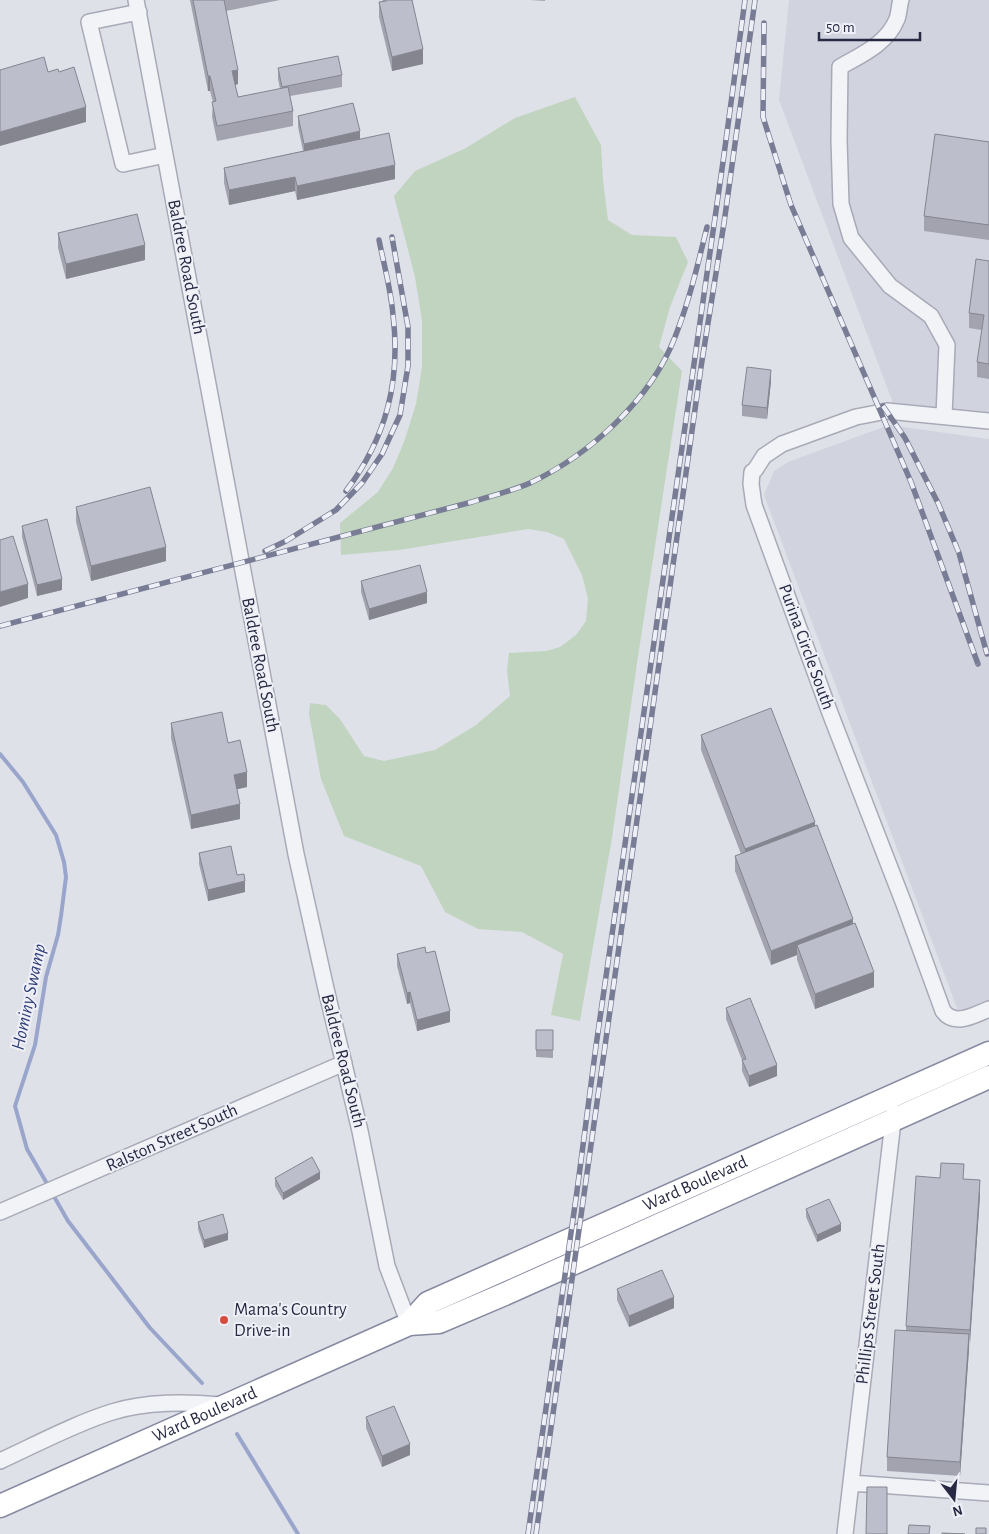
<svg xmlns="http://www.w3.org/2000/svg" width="989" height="1534" font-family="'Alegreya Sans',sans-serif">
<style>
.built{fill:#d1d3de}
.green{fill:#c0d4c0}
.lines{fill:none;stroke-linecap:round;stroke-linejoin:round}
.stream{stroke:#99a5cb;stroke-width:4}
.minor-casing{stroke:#a8aab7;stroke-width:18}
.highway-casing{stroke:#868aa1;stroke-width:25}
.minor{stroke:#f2f3f7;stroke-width:15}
.highway{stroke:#fff;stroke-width:22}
.rail-casing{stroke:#787c94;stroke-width:5.5}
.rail{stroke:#eff0f7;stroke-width:4;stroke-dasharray:11;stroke-linecap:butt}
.wall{fill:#a2a3af}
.shaded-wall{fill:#84858f}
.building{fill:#bcbecc;stroke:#84858f}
.poi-dot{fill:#d54d3e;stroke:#eff0f7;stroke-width:2}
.labels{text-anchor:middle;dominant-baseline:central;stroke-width:4;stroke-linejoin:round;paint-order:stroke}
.street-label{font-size:18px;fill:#272a42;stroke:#eff0f7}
.poi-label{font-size:18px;fill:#272a42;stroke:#eff0f7;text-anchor:start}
.water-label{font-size:19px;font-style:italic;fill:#2f3e78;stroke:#eff0f7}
</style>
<rect width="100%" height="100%" fill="#dfe1e9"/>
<path class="built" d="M789 0H989V415L893 403 779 100Z
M889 425 989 439V1000L959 1013 764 495 774 471 788 462Z"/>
<path class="green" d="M575 97 601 145 603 180 608 220 632 235 676 237 688 262 670 307 659 347 682 371 637 663 612 838 580 1021 551 1015 563 954 522 932 478 929 445 912 421 866 344 836 321 779 309 714 310 703 326 705 340 719 364 756 384 761 435 750 476 725 510 696 507 671 509 653 546 651 560 647 576 635 586 621 588 599 582 575 564 539 547 532 528 529 399 550 341 555 340 523 378 492 393 468 404 442 416 404 422 367V321L415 277 394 196 415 171 464 149 515 118Z"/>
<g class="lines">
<path class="stream" d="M0 754 23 782 56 835 64 862 66 877 61 916 58 935 46 977 35 1045 15 1106 27 1149 49 1187
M52 1193 68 1221 150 1328 202 1383
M237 1434 298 1534"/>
<g class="minor-casing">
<path id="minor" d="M136 0 296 854 326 989 360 1131 387 1266 409 1324
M901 0C899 6 899 14 897 19 887 44 861 55 840 67L839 140 841 204 851 238 890 286 931 316 947 345 944 416
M139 12 89 22 123 164 165 155
M989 421 887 411 856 417 782 444 764 456 755 470 752 472 751 484 754 505 830 713 904 904 943 1011C955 1027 974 1015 989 1009
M0 1212 344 1063
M0 1461C37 1444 74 1424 112 1412 147 1401 186 1402 222 1405
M851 1483 989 1493
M845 1534 894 1113"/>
</g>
<g class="highway-casing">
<g id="highway">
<path id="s1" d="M409 1324 428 1303 989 1053"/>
<path id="s2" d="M0 1506 409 1324 439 1322 507 1293 989 1077"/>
</g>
</g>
<use href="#minor" class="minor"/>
<use href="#highway" class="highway"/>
<g class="rail-casing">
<path id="rail" d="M764 23 763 117 791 205 911 482 978 664
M883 406 905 438 938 503 959 553 987 654
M346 491C386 438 401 382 393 315 391 290 384 265 379 240
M265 551 286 541 336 510 362 483 382 454 400 415 408 366V327L392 237
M0 626 472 502C491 496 512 491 530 483 589 455 651 400 675 337 689 302 698 264 707 227
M528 1534 577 1191 596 1046 723 162 745 0
M536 1534 701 367 724 223 755 0"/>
</g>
<use href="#rail" class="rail"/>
</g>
<path class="wall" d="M190 0H280L226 11 238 84 235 85 238 97 280 89 278 79V68L342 75V87L290 96 293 111V126L217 141 212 117 213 102 210 91H208Z
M382 0H412L423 64 392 71 379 17V2L383 1Z
M530 0H545V1Z
M298 116 360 139 395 179 297 200 295 191 229 205 224 183V168L303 151 298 127Z
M989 142V240L924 231V216Z
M58 233 145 260 66 279 58 248Z
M989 261V379L977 377V362L982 330 969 328V313Z
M771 381 767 419 742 416V405Z
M76 507 166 561 91 581 76 522Z
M22 526 62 590 37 596 22 537Z
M361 581 427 603 369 620 361 592Z
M171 723 228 743 247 787 237 789 240 819 191 829 171 738Z
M701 735 815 825 853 924 874 987 815 1009 797 960V955L771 965 735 871V856L741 854 701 750Z
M199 853 245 892 208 901 199 864Z
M426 953 450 1022 417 1031 410 1003 407 1004 397 966V954Z
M726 1008 777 1076 749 1087 742 1071V1060L726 1019Z
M536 1030H553V1058L536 1057Z
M275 1178 320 1179 283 1200 275 1186Z
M964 1179 980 1195 960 1476 887 1471V1457L906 1330V1326Z
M806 1209 841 1231 817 1242 806 1217Z
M198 1222 228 1240 204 1248 198 1229Z
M617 1289 674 1308 629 1327 617 1300Z
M366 1417 410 1455 382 1467 366 1428Z"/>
<path class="shaded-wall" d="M423 49V64L392 71V57Z
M238 70V84L232 86V71Z
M208 76H210V91H208Z
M86 107V122L0 146V132Z
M360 131V142L304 155V144Z
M395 165V179L297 200V186Z
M295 177V191L229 205V190Z
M145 245V260L66 279V264Z
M771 370V381L767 419V408Z
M166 547V561L91 581V566Z
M62 579V590L37 596V585Z
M28 584V598L0 607V592Z
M427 592V603L369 620V609Z
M247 772V787L234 790V775Z
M240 804V819L191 829V815Z
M815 822V836L745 864V849Z
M245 881V892L208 901V890Z
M853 919V934L797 945V955L771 965V951Z
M874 972V987L815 1009V994Z
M410 992V1003L407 1004V993Z
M450 1011V1022L417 1031V1020Z
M777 1065V1076L749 1087V1076Z
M320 1172V1179L283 1200V1193Z
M980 1180V1195L970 1344V1330Z
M841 1224V1231L817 1242V1235Z
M228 1233V1240L204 1248V1240Z
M674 1297V1308L629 1327V1316Z
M969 1334V1349L960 1476V1462Z
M410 1444V1455L382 1467V1456Z"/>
<path class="building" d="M193 0H224L238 70 232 71 238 97 288 87 293 111 217 126 212 102 216 101 210 76H208Z
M386 0H412L423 49 392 57 379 2 386 1Z
M338 56 342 75 282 87 278 68Z
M44 57 48 72 58 69 59 72 74 67 86 107 0 132V70Z
M353 103 360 131 304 144 298 116Z
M389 133 395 165 297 186 295 177 229 190 224 168Z
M935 134 989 142V225L924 216Z
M137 214 145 245 66 264 58 233Z
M976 259 989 261V364L977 362 984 315 969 313Z
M747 367 771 370 767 408 742 405Z
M150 487 166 547 91 566 76 507Z
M47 519 62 579 37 585 22 526Z
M13 536 28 584 0 592V540Z
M420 565 427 592 369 609 361 581Z
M771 708 815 822 745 849 701 735Z
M222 712 228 743 240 740 247 772 234 775 240 804 191 815 171 723Z
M817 825 853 919 771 951 735 856Z
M231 846 237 875 244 874 245 881 208 890 199 853Z
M855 923 874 972 815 994 797 945Z
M425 947 426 953 435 951 450 1011 417 1020 410 992 407 993 397 954Z
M750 998 777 1065 749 1076 742 1060 746 1059 726 1008Z
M536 1030H553V1050H536Z
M312 1157 320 1172 283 1193 275 1178Z
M941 1163 964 1164 963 1179 980 1180 970 1330 906 1326 916 1176 940 1178Z
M829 1199 841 1224 817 1235 806 1209Z
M223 1214 228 1233 204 1240 198 1222Z
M662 1270 674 1297 629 1316 617 1289Z
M895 1330 969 1334 960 1462 887 1457Z
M394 1406 410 1444 382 1456 366 1417Z
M867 1487H887V1534H866Z
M909 1525 930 1526 929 1534H908Z
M976 1528H986V1534H976Z
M942 1533 965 1534H942Z"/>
<circle class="poi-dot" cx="224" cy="1320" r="5"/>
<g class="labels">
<g class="street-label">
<text transform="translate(186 267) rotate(79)">Baldree Road South</text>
<text transform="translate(806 647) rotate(70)">Purina Circle South</text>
<text transform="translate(260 665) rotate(79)">Baldree Road South</text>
<text transform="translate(343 1061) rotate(76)">Baldree Road South</text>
<text transform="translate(172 1138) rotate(-24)">Ralston Street South</text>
<text stroke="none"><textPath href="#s1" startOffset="321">Ward Boulevard</textPath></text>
<text transform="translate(871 1314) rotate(-83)">Phillips Street South</text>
<text stroke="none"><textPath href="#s2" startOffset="224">Ward Boulevard</textPath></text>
</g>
<g class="poi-label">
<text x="234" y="1310">Mama's Country<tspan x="234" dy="21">Drive-in</tspan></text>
</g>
<g class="water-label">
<text transform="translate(29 997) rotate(-78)">Hominy Swamp</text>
</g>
</g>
<g transform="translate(954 1499) rotate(164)" stroke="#eff0f7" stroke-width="4" paint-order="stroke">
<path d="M0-4L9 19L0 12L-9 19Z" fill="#272a42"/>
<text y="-8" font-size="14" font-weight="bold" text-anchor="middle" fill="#272a42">N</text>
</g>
<path d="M819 32v8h101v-8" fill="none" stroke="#272a42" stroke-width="2.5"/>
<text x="826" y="32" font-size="15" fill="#272a42" stroke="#eff0f7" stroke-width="4" paint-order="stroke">50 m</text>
</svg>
